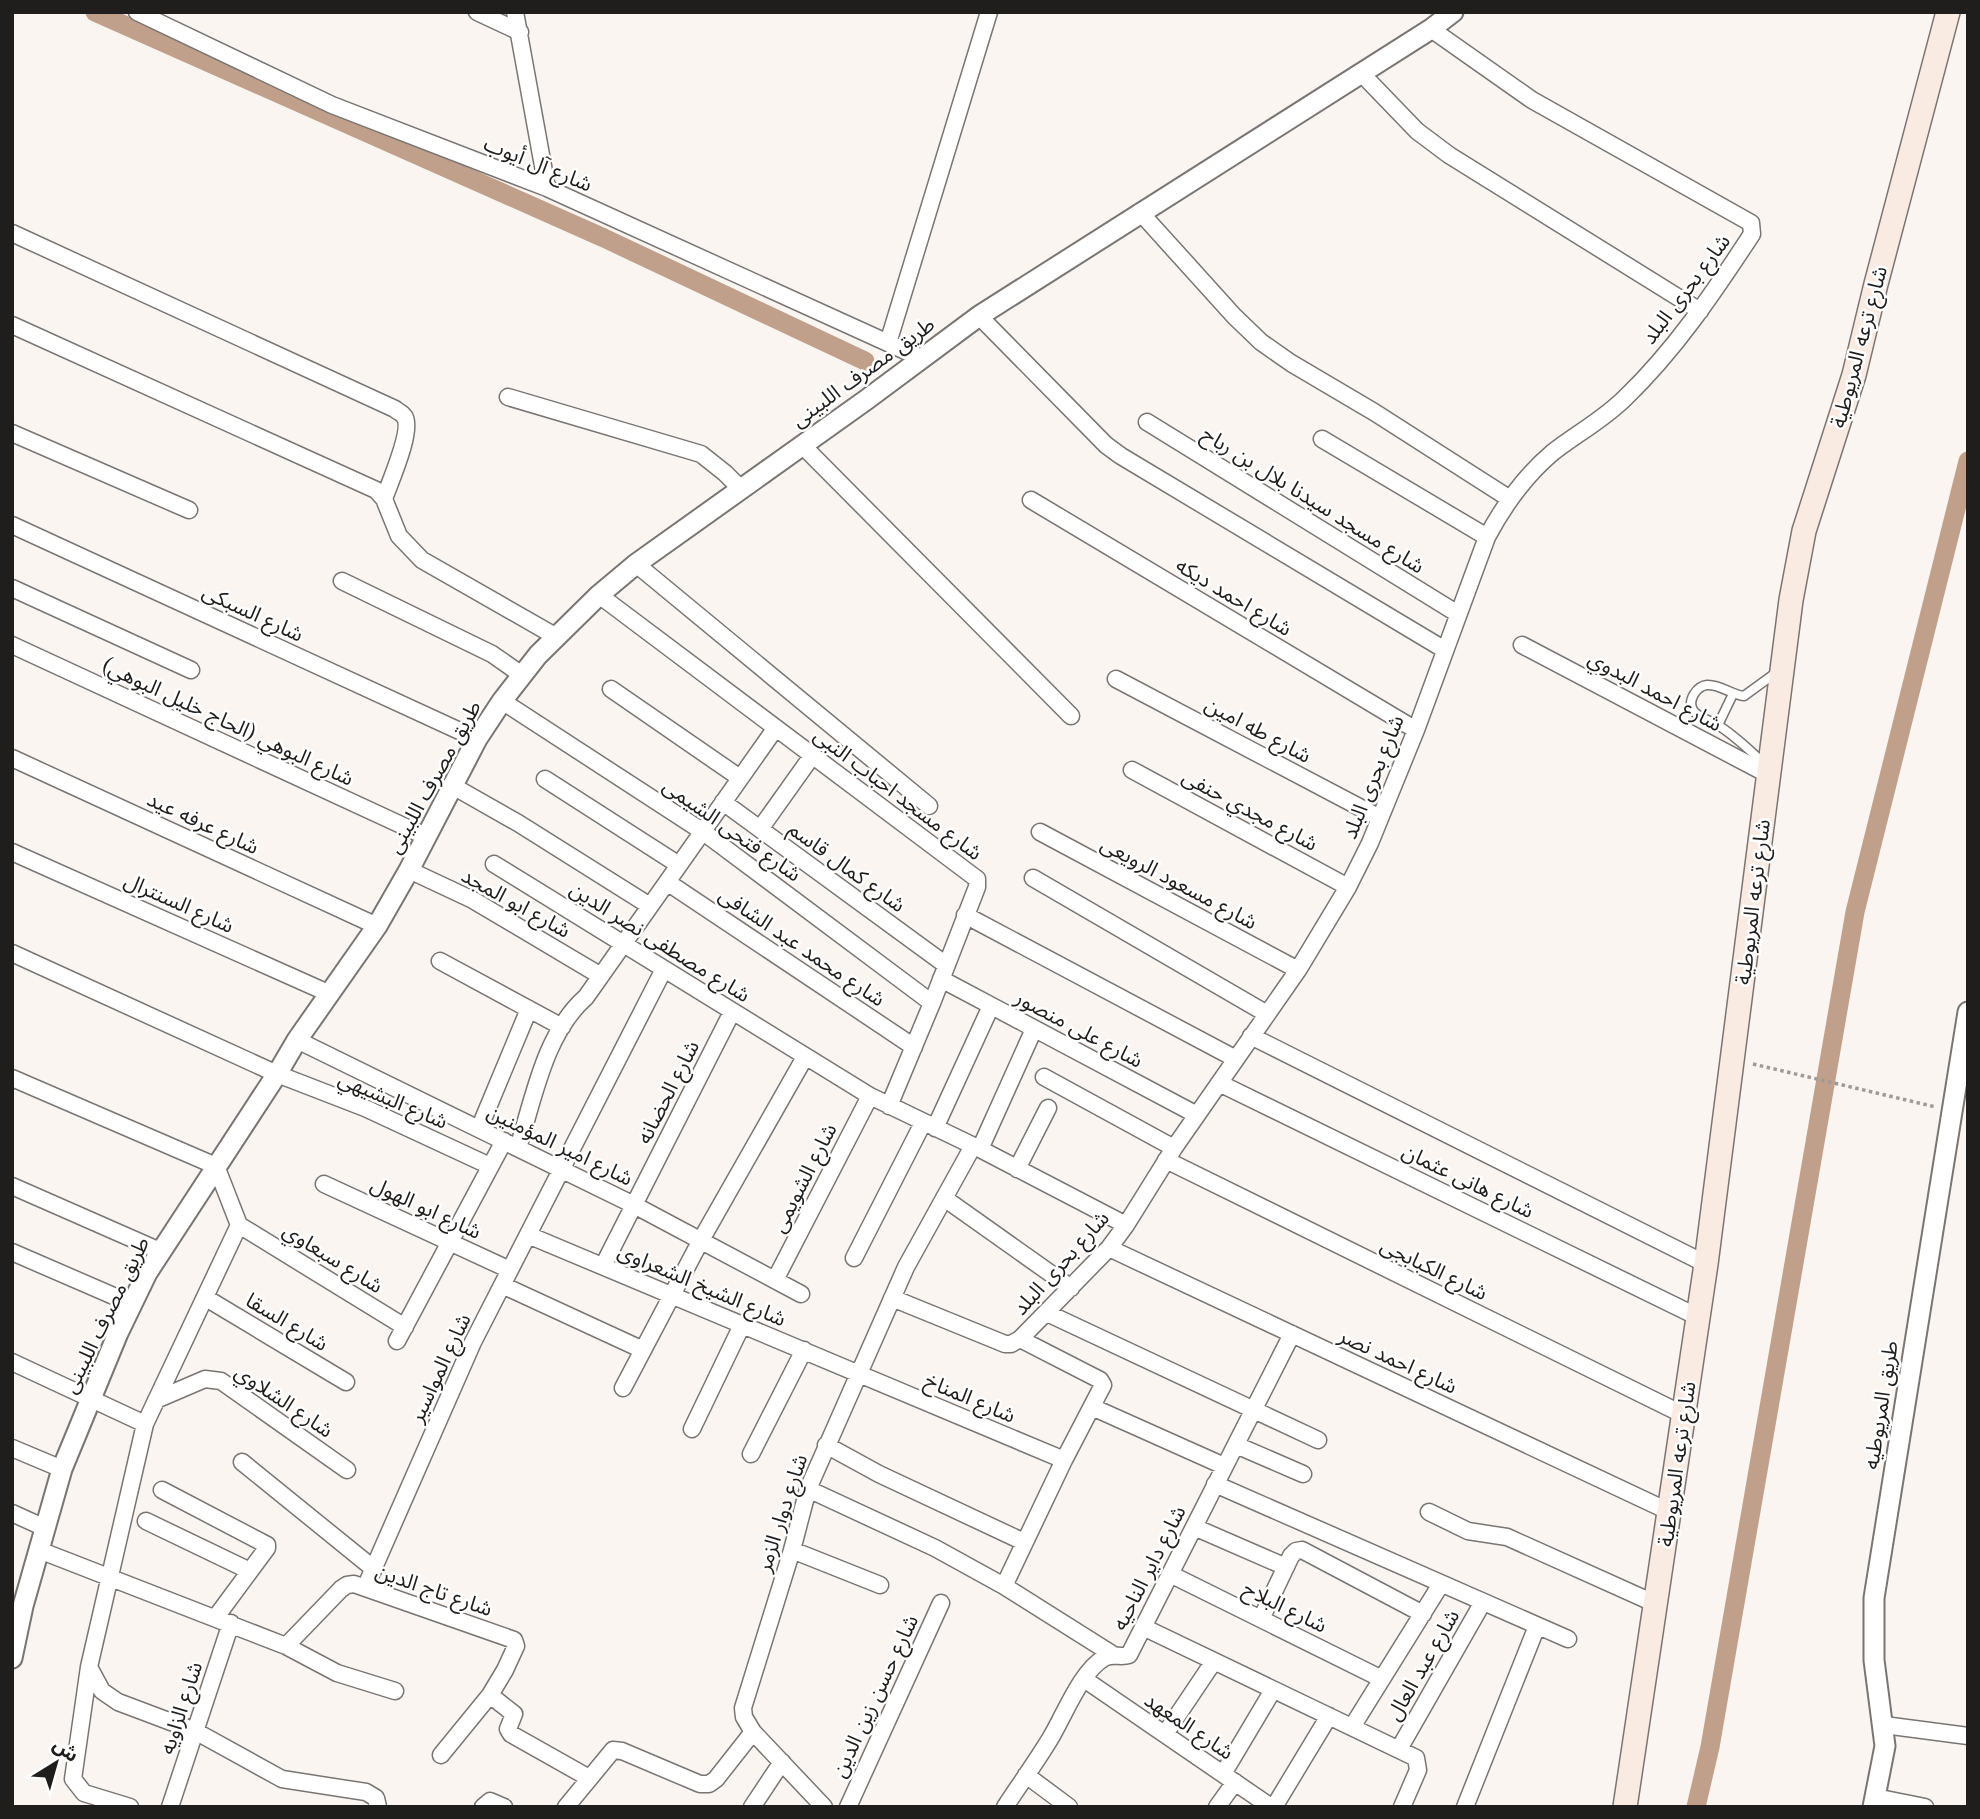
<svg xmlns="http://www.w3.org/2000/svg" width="1980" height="1819" font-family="'Libre Baskerville','Noto Sans Arabic',serif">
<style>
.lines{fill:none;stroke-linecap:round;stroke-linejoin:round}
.canal{stroke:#c1a08b;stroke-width:19}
.service-casing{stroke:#7a7572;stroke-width:11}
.minor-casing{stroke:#7a7572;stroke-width:19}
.tertiary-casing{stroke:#7a7572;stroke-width:23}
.secondary-casing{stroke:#7a7572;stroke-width:26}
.path{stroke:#9d9a97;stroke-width:3.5;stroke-dasharray:3.5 3.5;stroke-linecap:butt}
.service{stroke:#fff;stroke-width:8}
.minor{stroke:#fff;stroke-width:16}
.tertiary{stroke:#fff;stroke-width:19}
.secondary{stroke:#faebe2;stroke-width:23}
.labels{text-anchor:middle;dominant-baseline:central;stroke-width:5;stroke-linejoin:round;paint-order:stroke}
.street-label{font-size:21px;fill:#201e1d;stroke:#fff}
</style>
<rect width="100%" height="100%" fill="#faf5f1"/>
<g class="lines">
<path class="canal" d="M95 12 604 238 865 361
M1696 1807 1710 1747 1855 912 1968 461"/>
<g class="service-casing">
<path id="service" d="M1718 725 1733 694
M1767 766C1751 752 1735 735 1716 724 1709 720 1697 717 1693 710 1687 700 1697 686 1707 685 1720 684 1732 695 1744 696L1777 672"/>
</g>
<g class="minor-casing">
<path id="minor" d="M137 12 332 105 547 188 921 358
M477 12 520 32
M515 12 547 188
M1361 73 1417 131 1449 155 1700 311
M1140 212 1234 316 1261 342 1291 363 1374 412 1510 499
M12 233 395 409C398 412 402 413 404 416 414 429 389 484 384 499
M979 316 1106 445 1121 456 1445 650
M12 325 376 490 384 499 399 536 422 560 555 636
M888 343 989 12
M508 397 701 454 725 473 741 489
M1147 422 1458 614
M12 433 189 510
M1322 439 1487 537
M802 445 1071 716
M1031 500 1416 730
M12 525 477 739
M636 564 929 806
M342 581 492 654 522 675
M12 588 191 670
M599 595 977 879V887L932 1003 889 1106
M12 645 425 836
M1522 645 1769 775
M1116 679 1380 818
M611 689 740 778
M502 701 702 831 932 1003
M12 758 377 926
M1132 770 1348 887
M545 779 679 865
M451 785 518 823 650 906
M723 802 946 965
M760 829 812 756
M1040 832 1298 970
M12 852 328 993
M494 864 870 1096 980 1149 1126 1225
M409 870 473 900 601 976
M1033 878 1267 1014
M667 882 914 1047
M965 915 1236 1059
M12 953 277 1074 365 1108 490 1166
M440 961 562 1027
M941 979 1197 1115
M1251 1036 1706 1264
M297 1040 634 1205 801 1294
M1044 1077 1174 1148
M12 1078 216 1166 239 1225 145 1424 89 1667 102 1691 118 1702 195 1731 282 1779 366 1792 376 1798 378 1807
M1219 1083 1698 1317
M935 1128 991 1006
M479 1129 529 1009
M518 1148C534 1097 545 1033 586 997L775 729
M980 1149 1034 1029
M1166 1160 1684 1415
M1017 1169 1048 1108
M324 1184 510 1270
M12 1186 160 1251
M944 1198 1071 1288
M239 1225 405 1327
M528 1235 1064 1460
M1109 1248 1670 1512
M12 1252 132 1304
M854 1258 923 1123
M603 1266 732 1012
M775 1280 870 1096
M502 1285 643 1350
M206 1298 346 1382
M892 1298 1005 1344H1011L1020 1339 1109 1248 1126 1225 1174 1148 1298 970 1348 887 1370 843 1416 730 1487 537C1504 505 1525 476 1552 453 1576 434 1603 420 1625 398 1675 350 1714 292 1752 234L1751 223 1532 100 1431 29
M1047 1313 1318 1440
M397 1341 504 1141
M12 1362 145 1424
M623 1388 701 1240 805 1057
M156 1400 205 1379 221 1381 347 1470
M1092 1407 1224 1466
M692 1429 742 1325
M826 1445 879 1474 1024 1542
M1236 1445 1303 1474
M12 1448 62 1469
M751 1454 804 1350
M242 1462 374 1569
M1215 1484 1568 1639
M808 1489 935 1548 1004 1586 1112 1654
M162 1490 267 1545V1548L216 1617
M1429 1512 1468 1531 1507 1537 1656 1604
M12 1513 45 1528
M146 1521 250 1571
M1194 1527 1286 1567
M39 1550 286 1646 337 1673 395 1691
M792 1550 880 1585
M1170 1574 1382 1679
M1004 1586 1064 1460 1103 1385 1100 1380 1020 1339
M365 1588 473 1342 664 969
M1261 1619 1291 1556 1296 1551 1302 1550 1423 1614
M1143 1627 1416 1758 1418 1770 1402 1807
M286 1646 341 1589 347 1585 354 1584 514 1640 516 1646 505 1670 490 1695 441 1755
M89 1667 73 1779 84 1793 130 1807
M1084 1679 1271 1807
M490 1695 514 1714 508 1729 511 1734 589 1778
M1884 1725 1968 1736
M1352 1727 1441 1584
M1165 1734 1214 1661
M1399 1749 1483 1602
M1223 1774 1273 1690
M1026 1775 1069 1807
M1875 1797 1925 1807
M170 1807 231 1623
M483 1807 490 1801 504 1807
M566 1807 613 1750 622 1751 700 1784H709L716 1779 753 1732
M752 1807 782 1762
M824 1807 753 1732 744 1717 743 1708 792 1550 808 1489 906 1267 973 1146
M848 1807 941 1603
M1005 1807C1020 1784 1036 1762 1050 1739 1064 1716 1081 1671 1104 1658 1113 1653 1120 1658 1129 1655L1292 1334
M1217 1807 1235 1782
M1274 1807 1329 1716
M1465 1807 1537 1626"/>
</g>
<g class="tertiary-casing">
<path id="tertiary" d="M12 1658 23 1606 62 1469 118 1333 147 1273 277 1074 297 1040 377 926 409 870 477 739 502 701 538 655 599 595 636 564 866 400 979 316 1431 29 1453 12
M1873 1807 1885 1746 1874 1660V1598L1968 1012"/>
</g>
<g class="secondary-casing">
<path id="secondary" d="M1625 1807 1706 1264 1791 600 1804 531 1854 375 1876 284 1948 12"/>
</g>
<path class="path" d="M1753 1064 1936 1107"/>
<use href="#service" class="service"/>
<use href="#minor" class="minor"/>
<use href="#tertiary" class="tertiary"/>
<use href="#secondary" class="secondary"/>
</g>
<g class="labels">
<g class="street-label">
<text transform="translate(538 164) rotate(22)">شارع آل أيوب</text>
<text transform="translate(1686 289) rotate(-53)">شارع بحرى البلد</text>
<text transform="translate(1859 347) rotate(-75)">شارع ترعه المريوطية</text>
<text transform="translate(863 372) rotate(-36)">طريق مصرف اللبينى</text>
<text transform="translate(1313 500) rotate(32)">شارع مسجد سيدنا بلال بن رباح</text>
<text transform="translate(1234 597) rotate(31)">شارع احمد ديكه</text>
<text transform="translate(253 613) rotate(25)">شارع السبكى</text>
<text transform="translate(1655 691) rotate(28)">شارع احمد البدوي</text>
<text transform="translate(228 722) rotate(25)">شارع البوهي (الحاج خليل البوهي)</text>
<text transform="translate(1258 730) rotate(28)">شارع طه امين</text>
<text transform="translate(434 777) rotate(-61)">طريق مصرف اللبينى</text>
<text transform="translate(1373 777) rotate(-68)">شارع بحرى البلد</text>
<text transform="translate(898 794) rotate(37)">شارع مسجد احباب النبى</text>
<text transform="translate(1250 810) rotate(28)">شارع مجدي حنفى</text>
<text transform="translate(203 823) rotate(25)">شارع عرفه عيد</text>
<text transform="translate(732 830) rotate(35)">شارع فتحى الشيمى</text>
<text transform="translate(847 867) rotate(36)">شارع كمال قاسم</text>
<text transform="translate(1179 883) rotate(28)">شارع مسعود الرويعى</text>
<text transform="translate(1753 902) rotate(-83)">شارع ترعه المريوطية</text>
<text transform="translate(179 903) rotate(24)">شارع السنترال</text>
<text transform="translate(516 903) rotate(29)">شارع ابو المجد</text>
<text transform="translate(660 942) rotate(32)">شارع مصطفى نصر الدين</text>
<text transform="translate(802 947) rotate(34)">شارع محمد عبد الشافى</text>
<text transform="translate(1079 1029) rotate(28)">شارع على منصور</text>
<text transform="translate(668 1092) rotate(-63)">شارع الحضانه</text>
<text transform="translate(393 1100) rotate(23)">شارع البشيهي</text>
<text transform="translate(560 1145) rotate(26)">شارع امير المؤمنين</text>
<text transform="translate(804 1178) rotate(-63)">شارع الشويمى</text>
<text transform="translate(1468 1181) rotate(26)">شارع هانى عثمان</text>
<text transform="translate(426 1208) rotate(25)">شارع ابو الهول</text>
<text transform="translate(333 1258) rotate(32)">شارع سبعاوي</text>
<text transform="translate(1061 1263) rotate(-48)">شارع بحرى البلد</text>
<text transform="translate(1434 1269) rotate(26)">شارع الكبابجى</text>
<text transform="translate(702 1285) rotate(23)">شارع الشيخ الشعراوى</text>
<text transform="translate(106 1315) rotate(-64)">طريق مصرف اللبينى</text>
<text transform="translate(287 1322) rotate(31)">شارع السقا</text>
<text transform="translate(1398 1361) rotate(25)">شارع احمد نصر</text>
<text transform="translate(440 1368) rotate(-65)">شارع المواسير</text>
<text transform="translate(970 1398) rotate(23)">شارع المناخ</text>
<text transform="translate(284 1401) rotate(34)">شارع الشلاوي</text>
<text transform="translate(1881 1405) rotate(-81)">طريق المريوطيه</text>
<text transform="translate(1677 1464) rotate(-82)">شارع ترعه المريوطية</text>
<text transform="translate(782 1513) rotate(-72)">شارع دوار الزمر</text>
<text transform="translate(1149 1568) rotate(-63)">شارع داير الناحيه</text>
<text transform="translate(434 1590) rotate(19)">شارع تاج الدين</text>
<text transform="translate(1285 1607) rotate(26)">شارع البلاح</text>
<text transform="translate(1423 1665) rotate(-60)">شارع عبد العال</text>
<text transform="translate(875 1696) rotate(-65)">شارع حسن زين الدين</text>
<text transform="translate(181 1708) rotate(-72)">شارع الزاويه</text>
<text transform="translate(1189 1726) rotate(34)">شارع المعهد</text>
</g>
</g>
<rect width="1980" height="1819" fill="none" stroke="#201e1d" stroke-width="28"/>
<g transform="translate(56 1763) rotate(37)" stroke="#ffffff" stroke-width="5" paint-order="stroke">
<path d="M0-5L12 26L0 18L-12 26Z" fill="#201e1d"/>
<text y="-10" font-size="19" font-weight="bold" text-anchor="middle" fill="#201e1d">ش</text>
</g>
</svg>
